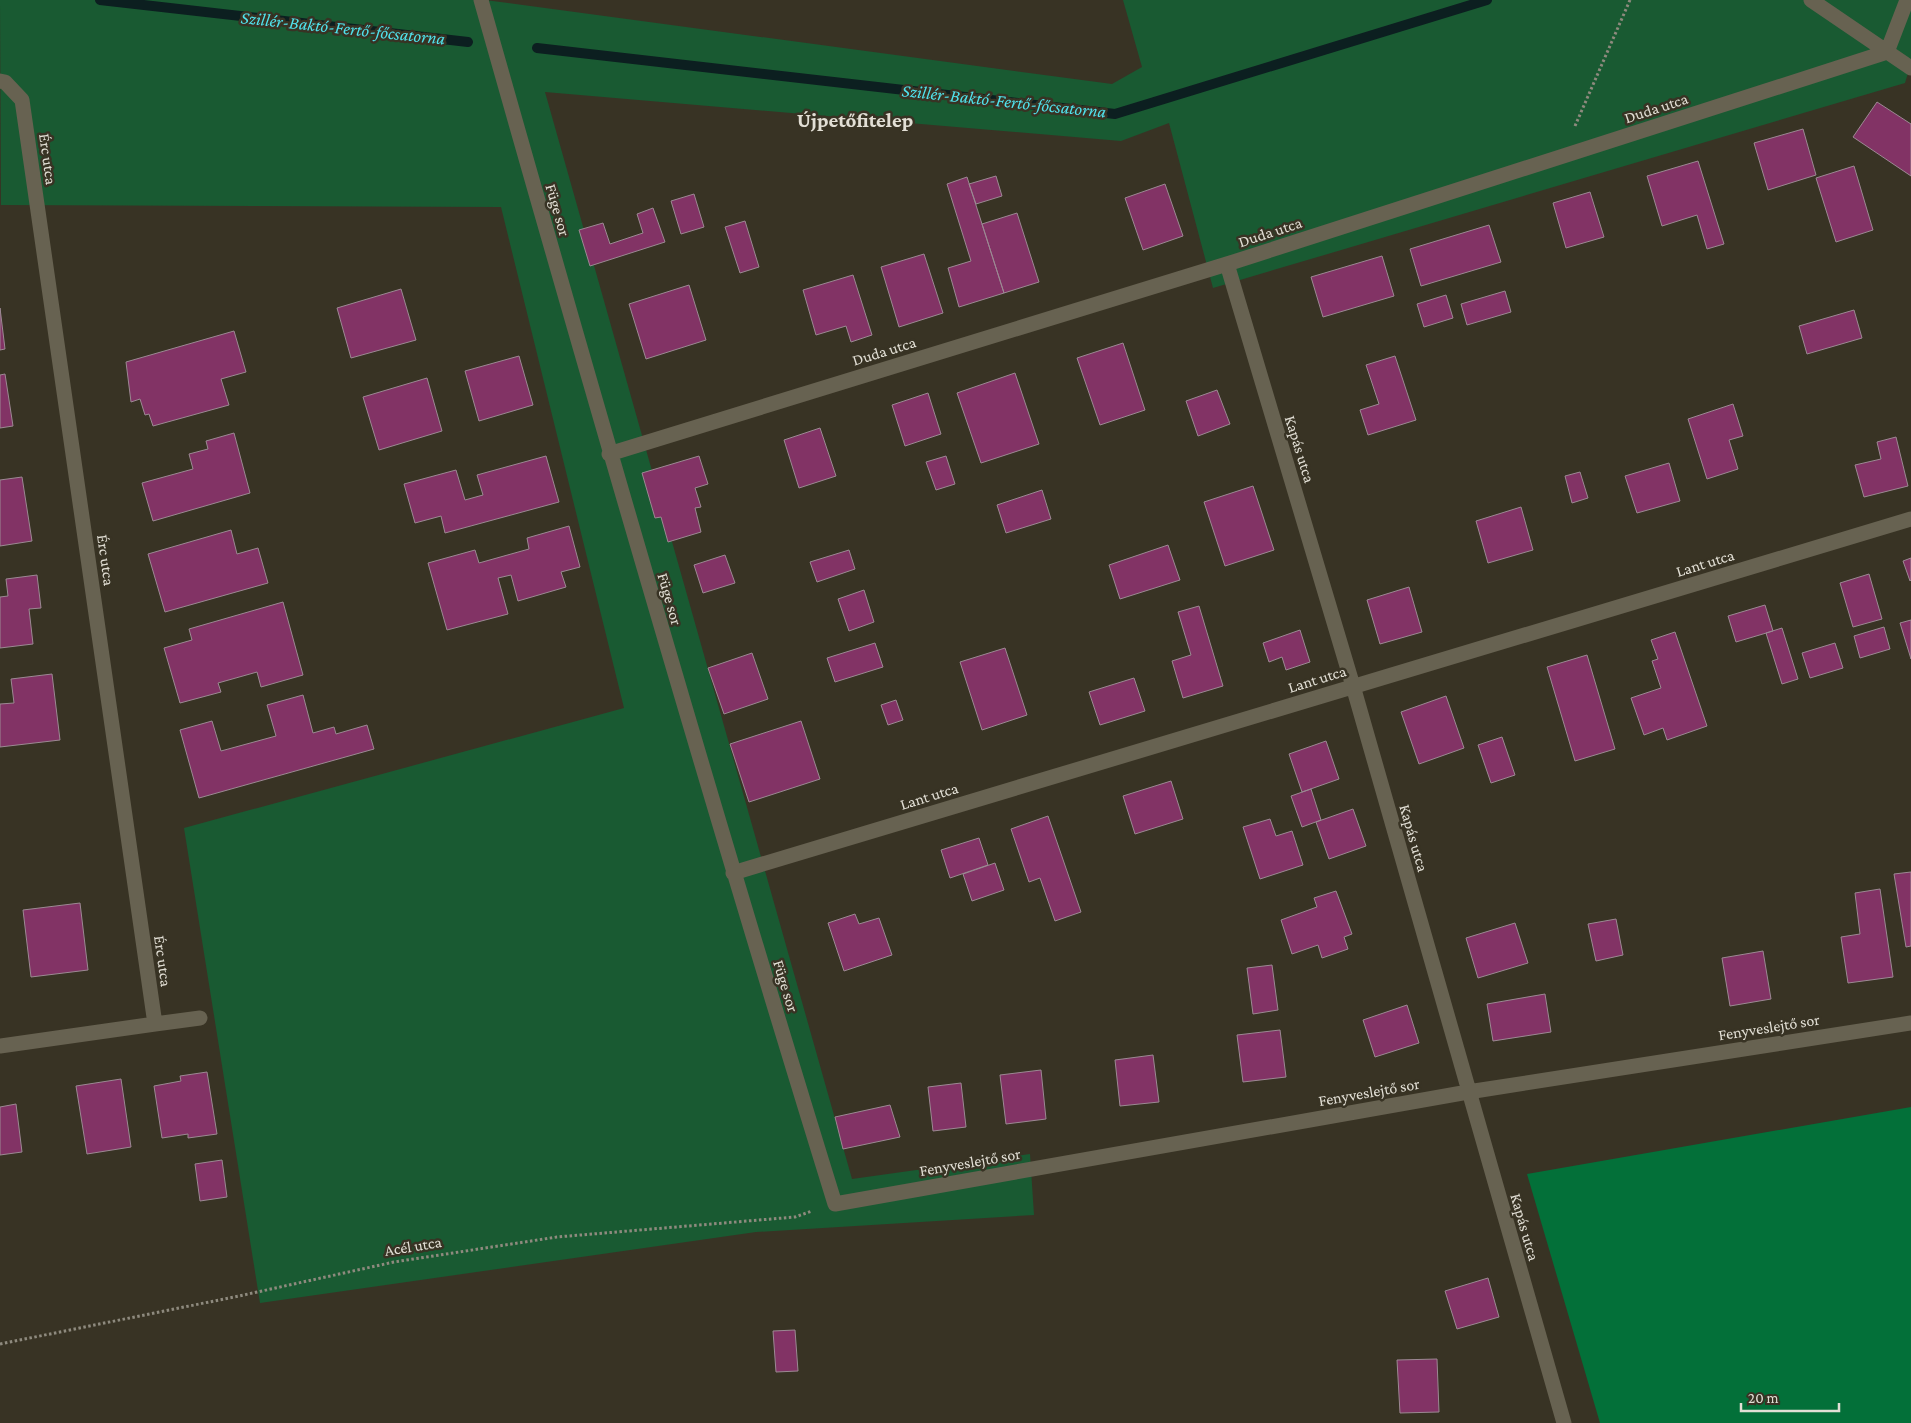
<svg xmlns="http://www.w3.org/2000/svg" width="1911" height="1423" font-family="'Crimson Pro',serif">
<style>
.green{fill:#195a32}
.forest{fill:#037039}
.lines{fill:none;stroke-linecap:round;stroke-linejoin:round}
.stream{stroke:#0c1f20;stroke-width:10}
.building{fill:#823365;stroke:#9c8993}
.path{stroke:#8e8a7e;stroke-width:3;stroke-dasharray:2.5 2.5;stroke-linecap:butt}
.street{stroke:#676251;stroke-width:15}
.labels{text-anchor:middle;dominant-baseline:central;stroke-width:5;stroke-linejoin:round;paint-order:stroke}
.street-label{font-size:16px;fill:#e2dfd5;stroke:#383324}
.water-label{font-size:18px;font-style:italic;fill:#50e3ed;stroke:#383324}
.district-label{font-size:21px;font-weight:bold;fill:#e2dfd5;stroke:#383324}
</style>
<rect width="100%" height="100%" fill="#383324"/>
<path class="green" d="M0 0H485L1112 84 1142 67 1123 0H1911V63L1905 83 1213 288 1169 123 1121 141 545 92 852 1179 1030 1154 1034 1215 756 1232 260 1303 184 828 624 708 501 207 1 205Z"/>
<path class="forest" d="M1911 1107V1423H1600L1527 1174Z"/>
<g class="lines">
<path class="stream" d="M100 0 468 42
M537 48 1115 114 1487 0"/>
</g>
<path class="building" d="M1877 102 1911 124V176L1853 137Z
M1803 129 1816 175 1768 190 1754 143Z
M1698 161 1724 244 1707 249 1697 215 1662 226 1647 176Z
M1854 166 1873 230 1836 242 1816 178Z
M996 176 1002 196 976 204 969 184Z
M967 177 1004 293 959 307 948 268 971 261 947 184Z
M1165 184 1183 236 1143 250 1125 198Z
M1590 192 1604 237 1566 248 1553 203Z
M694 194 704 227 681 234 671 201Z
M653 208 665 242 590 266 579 230 603 223 610 244 643 233 637 214Z
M1017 213 1039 282 1004 293 982 224Z
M745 221 759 267 740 273 725 227Z
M1489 225 1501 262 1421 286 1410 249Z
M924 254 943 313 899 327 881 267Z
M1382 256 1394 296 1323 317 1311 277Z
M853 275 872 335 851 342 846 326 816 335 803 290Z
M689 285 706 340 646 359 629 304Z
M401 289 416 340 351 358 337 308Z
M1505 291 1511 312 1467 325 1461 304Z
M1446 295 1453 318 1424 327 1417 304Z
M0 308 5 349 0 350Z
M1854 310 1862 338 1807 354 1799 326Z
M234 331 246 372 221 379 229 405 153 426 149 414 145 415 140 399 131 402 126 362Z
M1123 343 1145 410 1100 425 1077 358Z
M519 356 533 405 479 421 465 371Z
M1395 356 1416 420 1368 435 1360 410 1379 404 1366 365Z
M1015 373 1039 444 981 463 957 393Z
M5 374 13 426 0 428V375Z
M427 378 442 431 379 450 363 397Z
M1217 390 1230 424 1198 436 1186 401Z
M928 393 941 434 905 446 892 405Z
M1733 404 1743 436 1729 440 1738 469 1707 479 1688 419Z
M820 428 836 476 799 488 784 440Z
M234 433 250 493 153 521 142 483 193 469 189 454 208 449 206 441Z
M1896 437 1908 486 1864 497 1855 465 1881 459 1877 442Z
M546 456 559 502 445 533 441 516 415 523 404 484 456 470 465 500 483 495 477 475Z
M699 456 708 484 695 488 701 507 695 508 701 532 668 542 661 517 655 518 642 473Z
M946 456 955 484 936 490 926 462Z
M1669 463 1680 501 1637 513 1625 476Z
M1580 472 1588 498 1572 503 1565 476Z
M22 477 32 541 0 546V480Z
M1253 486 1274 550 1225 566 1204 502Z
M1042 490 1051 519 1006 533 997 505Z
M1521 507 1533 550 1488 563 1476 521Z
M569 526 580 567 561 572 566 587 518 601 511 575 498 578 508 614 447 630 428 563 475 550 479 563 529 549 527 538Z
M231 530 237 554 258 548 268 583 165 612 148 554Z
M1168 545 1180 580 1120 599 1109 565Z
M849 550 855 569 817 582 810 562Z
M725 555 735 583 703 593 694 565Z
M1911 558V580L1910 581 1903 561Z
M1869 574 1882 619 1853 627 1840 583Z
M37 575 41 608 29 609 33 644 0 648V597L8 596 6 579Z
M1409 587 1422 632 1380 644 1367 600Z
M864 590 874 622 849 631 838 599Z
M283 602 303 675 261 687 257 672 218 683 221 692 180 703 164 648 192 640 189 629Z
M1765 605 1773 631 1736 642 1728 616Z
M1199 606 1223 686 1183 698 1172 661 1191 655 1178 612Z
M1911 620V659L1900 623Z
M1884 627 1890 649 1860 658 1854 636Z
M1782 628 1798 679 1782 684 1766 633Z
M1300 630 1310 662 1286 670 1282 657 1269 662 1263 643Z
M1675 632 1707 726 1667 740 1663 728 1644 735 1631 698 1661 688 1652 661 1658 659 1651 640Z
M875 643 883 667 835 682 827 658Z
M1835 643 1843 668 1810 678 1802 653Z
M1005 648 1027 715 982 730 960 662Z
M752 653 768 699 724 714 708 668Z
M1587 655 1615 749 1575 761 1547 667Z
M52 674 60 740 0 747V704L14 703 11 679Z
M1134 678 1145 711 1100 725 1089 692Z
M303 695 313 733 334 727 336 734 367 725 374 749 199 798 180 730 212 721 221 751 276 736 267 705Z
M1446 696 1464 748 1419 764 1401 712Z
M896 700 903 720 888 725 881 705Z
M801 721 820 779 749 802 730 744Z
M1502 737 1515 775 1491 783 1478 745Z
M1326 741 1339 779 1302 792 1289 754Z
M1171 781 1183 819 1135 834 1123 796Z
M1311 789 1321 820 1302 827 1291 796Z
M1353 809 1366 846 1329 859 1316 822Z
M1048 816 1081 912 1055 921 1040 878 1029 882 1011 829Z
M1270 819 1276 836 1292 831 1303 865 1260 879 1243 827Z
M979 838 988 865 950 878 941 850Z
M995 863 1004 890 972 901 963 874Z
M1911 872V946L1906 947 1894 874Z
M1880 889 1893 977 1848 983 1841 937 1860 934 1855 893Z
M1336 891 1352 934 1344 937 1348 949 1322 958 1318 945 1292 954 1281 920 1317 907 1314 898Z
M80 903 88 970 31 977 23 910Z
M855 914 859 924 879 918 892 955 844 971 828 923Z
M1616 919 1623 955 1596 961 1588 924Z
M1515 923 1528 963 1478 978 1466 938Z
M1763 951 1771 999 1730 1006 1722 958Z
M1272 965 1278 1010 1253 1014 1247 968Z
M1545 994 1551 1032 1493 1041 1487 1004Z
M1407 1005 1419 1043 1375 1057 1363 1020Z
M1280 1030 1286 1077 1243 1082 1237 1035Z
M1153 1055 1159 1102 1120 1106 1115 1060Z
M1041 1070 1046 1119 1006 1124 1000 1075Z
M207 1072 217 1134 188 1138V1134L162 1138 154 1086 181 1081 180 1076Z
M121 1079 131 1147 87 1154 76 1086Z
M961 1083 966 1127 933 1131 928 1087Z
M16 1104 22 1152 0 1155V1107Z
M890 1105 900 1137 843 1149 835 1117Z
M222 1160 227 1197 200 1201 195 1164Z
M1488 1278 1499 1317 1457 1329 1445 1291Z
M795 1330 798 1371 776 1372 773 1331Z
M1437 1359 1439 1412 1400 1413 1397 1360Z"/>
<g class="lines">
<path class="path" d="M1575 126 1630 0
M0 1344 239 1296 394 1262 557 1237 795 1217 812 1211"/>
<path class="street" d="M481 0C595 403 711 804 835 1204L1468 1092 1911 1023
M1811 0 1911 68
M0 81 5 82 22 100 155 1024 0 1046
M1227 264 1353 686 1564 1423
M609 454 1227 264 1887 52 1907 0
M733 873 1911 519
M155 1024 200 1018"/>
</g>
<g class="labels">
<g class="street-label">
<text transform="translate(1656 108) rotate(-18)">Duda utca</text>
<text transform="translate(48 159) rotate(82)">Érc utca</text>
<text transform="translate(558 210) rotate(74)">Füge sor</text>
<text transform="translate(1270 232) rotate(-18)">Duda utca</text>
<text transform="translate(884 351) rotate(-17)">Duda utca</text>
<text transform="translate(1300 449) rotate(73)">Kapás utca</text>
<text transform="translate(106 560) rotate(82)">Érc utca</text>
<text transform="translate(1705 563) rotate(-17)">Lant utca</text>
<text transform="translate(670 599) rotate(74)">Füge sor</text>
<text transform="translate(1317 679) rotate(-17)">Lant utca</text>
<text transform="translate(929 796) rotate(-17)">Lant utca</text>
<text transform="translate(1414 838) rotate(74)">Kapás utca</text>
<text transform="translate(163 961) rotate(82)">Érc utca</text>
<text transform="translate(786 986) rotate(73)">Füge sor</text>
<text transform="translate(1769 1027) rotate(-9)">Fenyveslejtő sor</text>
<text transform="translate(1369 1092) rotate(-10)">Fenyveslejtő sor</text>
<text transform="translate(970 1162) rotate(-10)">Fenyveslejtő sor</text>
<text transform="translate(1525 1227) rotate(74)">Kapás utca</text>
<text transform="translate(413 1246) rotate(-9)">Acél utca</text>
</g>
<g class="water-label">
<text transform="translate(343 28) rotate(6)">Szillér-Baktó-Fertő-főcsatorna</text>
<text transform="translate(1004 101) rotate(6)">Szillér-Baktó-Fertő-főcsatorna</text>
</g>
<g class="district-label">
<text x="855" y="120">Újpetőfitelep</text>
</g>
</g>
<path d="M1741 1403v8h98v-8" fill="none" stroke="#e2dfd5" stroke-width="2.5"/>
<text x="1748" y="1403" font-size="15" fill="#e2dfd5" stroke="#383324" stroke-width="4" paint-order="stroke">20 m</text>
</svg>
